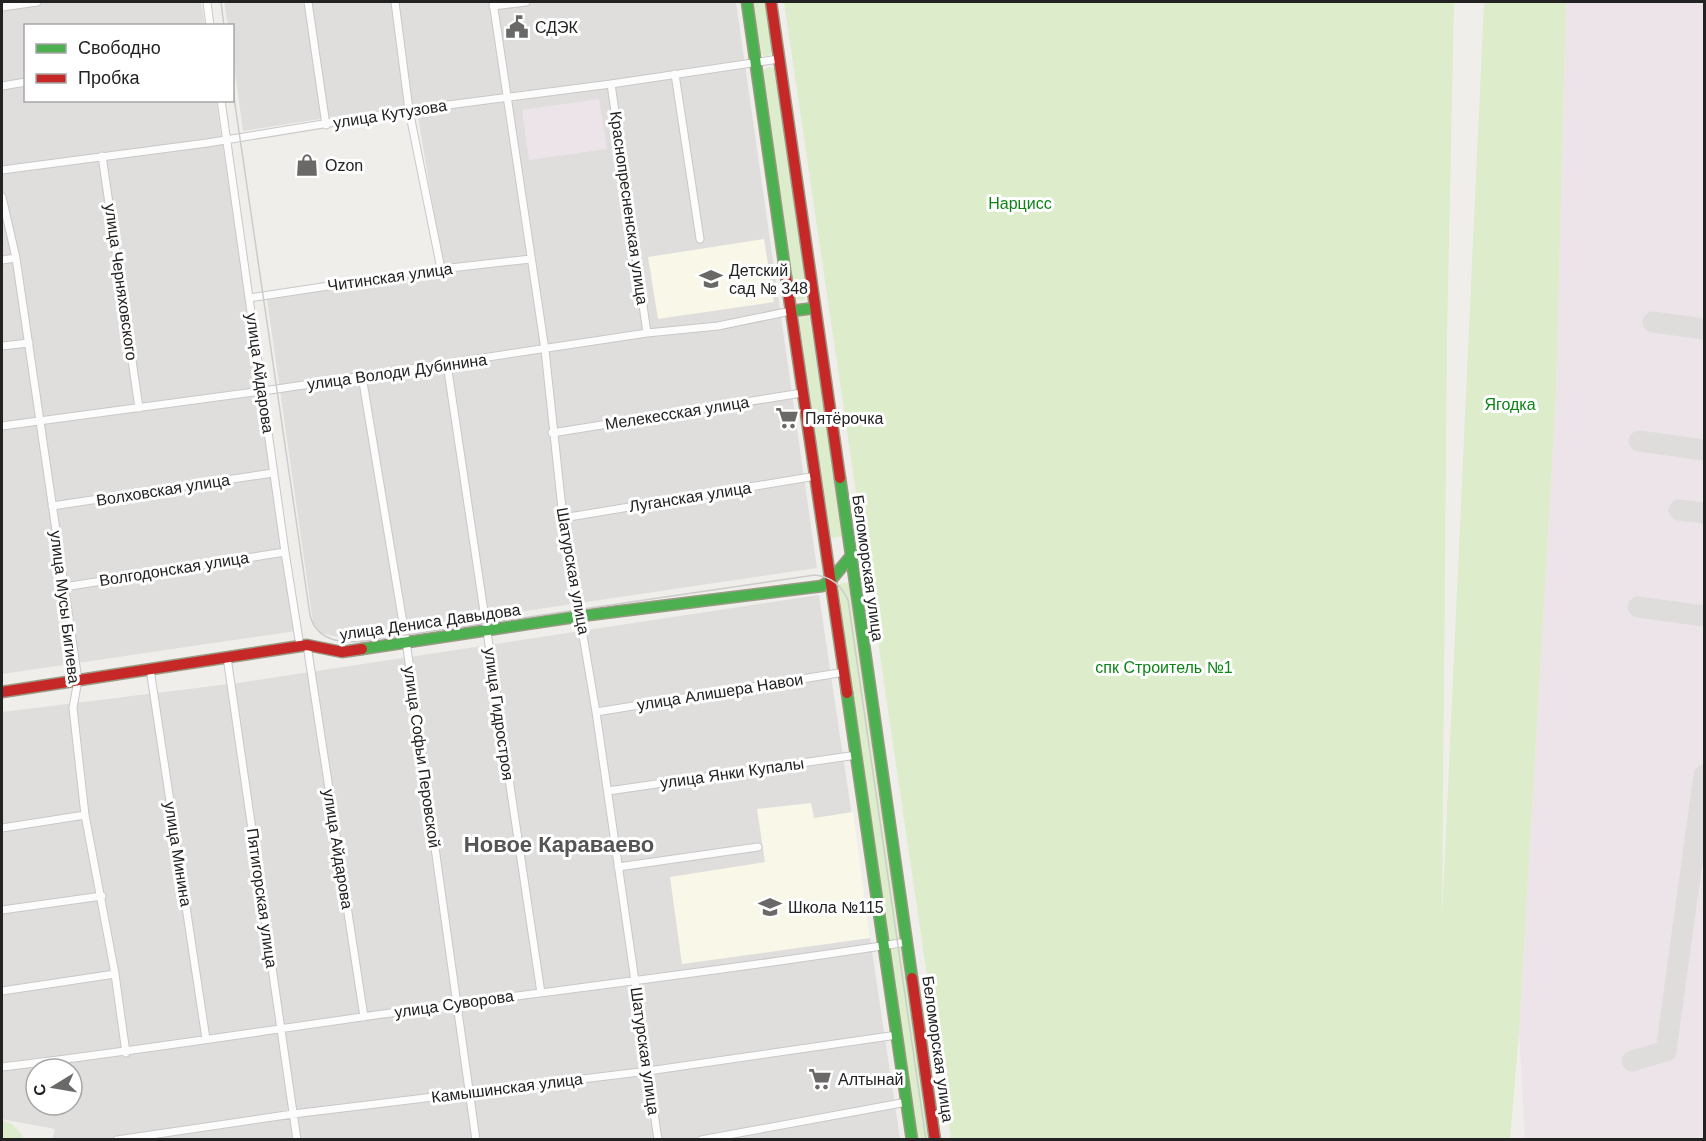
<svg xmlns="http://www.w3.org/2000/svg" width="1706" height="1141" font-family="Helvetica,sans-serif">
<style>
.residential{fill:#dfdedc;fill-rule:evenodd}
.industrial{fill:#ede4e9}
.education{fill:#f8f7e8}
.grass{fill:#ddeccb}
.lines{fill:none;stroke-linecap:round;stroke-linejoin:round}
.taxiway{stroke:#dedddc;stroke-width:21}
.street-casing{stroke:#c9c8c7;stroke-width:9}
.fast-casing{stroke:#999a82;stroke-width:13}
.jam-casing{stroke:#999a82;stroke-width:13}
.street{stroke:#fdfcfc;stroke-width:7}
.fast{stroke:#4caf50;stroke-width:10}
.jam{stroke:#c62828;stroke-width:10}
.tram{stroke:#ccc;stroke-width:1.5}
.labels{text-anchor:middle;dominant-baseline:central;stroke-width:6;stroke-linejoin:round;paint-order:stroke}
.poi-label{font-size:16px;fill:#222;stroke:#fff;text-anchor:start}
.street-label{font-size:16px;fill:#222;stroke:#fff}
.park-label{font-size:16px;fill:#0c8416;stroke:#fff}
.district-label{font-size:22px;font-weight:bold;fill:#555;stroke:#fff}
</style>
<rect width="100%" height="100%" fill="#f0eeeb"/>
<path class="residential" d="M2 2H201L205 25 26 26V100L216 101 296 631 2 674Z
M224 2H736L817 568 342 638 321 633 313 622 267 299 444 274 416 104 243 131 233 58 232 26 228 25Z
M819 595 900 1139 52 1140 55 1129 2 1119V712L237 683ZM36 1069H72V1105H36Z"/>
<path class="industrial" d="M1566 2H1704V1139H1525L1519 1034 1556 396Z
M599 99 607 149 529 160 522 110Z"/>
<path class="education" d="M764 239 774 302 658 319 648 257Z
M811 803 814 818 853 812 870 938 682 964 670 877 765 862 757 809Z"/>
<path class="grass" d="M752 2H766L773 51 767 57 760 53Z
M784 2H1454L1447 336 1442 918 1484 2H1566L1556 396 1519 1034 1510 1139H951Z
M769 67 776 69 807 297 802 301 795 298 763 70Z
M804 315 809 316 844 536 831 538 799 317Z
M852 582 902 939 887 941 838 584Z
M904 947 931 1139H915L888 950Z
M2 1120 13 1125 25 1139H2Z"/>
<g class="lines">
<path class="taxiway" d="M1653 322 1704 329
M1639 441 1704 450
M1679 510 1704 513
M1638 607 1704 616
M1632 1061 1666 1051 1704 775"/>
<g class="street-casing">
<path id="street" d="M207 2 210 26
M308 2 326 125
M395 2 409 110 441 269
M493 2 545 350 563 518 596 712 658 1140
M493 6 526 2
M2 7 37 2
M675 74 700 239
M611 84 647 333
M2 86 26 82
M221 100 285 552 300 646
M102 156 139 408
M2 170 207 143 409 110 611 84 779 59
M2 197 16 258 78 680 73 708 85 815 115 974 126 1053
M2 260 16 258
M249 298 441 269 531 259
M2 346 29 343
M447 364 541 993
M362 376 406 641 476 1140
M2 426 277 389 647 333 718 326 791 311
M552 433 802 393
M52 506 273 473
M563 518 816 476
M64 587 285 552
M307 645 364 1017
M227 657 297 1140
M150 669 206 1039
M596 712 845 672
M608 791 857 755
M2 828 85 815
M618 867 758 847
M2 910 102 896
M2 991 115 974
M2 1067C154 1049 305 1024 456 1004 607 984 757 966 907 942
M117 1140 293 1114 648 1071 897 1035
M701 1140 907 1102"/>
</g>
<g class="fast-casing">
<path id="fast" d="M747 2 786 277
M791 311 815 308
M840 478 912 978
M362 649 581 616 822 586 831 580 851 556
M847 693 912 1140"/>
</g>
<g class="jam-casing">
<path id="jam" d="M771 2 840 478
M786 277 847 693
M2 692 307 645 342 652 362 649
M912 978 935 1140"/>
</g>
<use href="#street" class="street"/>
<use href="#fast" class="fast"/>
<use href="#jam" class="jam"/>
<path class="tram" d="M221 2 224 26
M232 84 310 615C320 656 375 639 405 635L815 575C832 577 841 585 848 600L926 1140"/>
</g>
<defs>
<g id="civic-bare" transform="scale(1.8)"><path d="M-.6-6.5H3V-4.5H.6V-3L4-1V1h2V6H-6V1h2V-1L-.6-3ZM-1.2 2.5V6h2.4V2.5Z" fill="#6a6968" stroke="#fff" stroke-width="2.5" paint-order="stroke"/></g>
<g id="shop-bare" transform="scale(1.8)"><path d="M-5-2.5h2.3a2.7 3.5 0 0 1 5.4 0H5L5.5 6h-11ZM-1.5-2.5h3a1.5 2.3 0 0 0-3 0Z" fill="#6a6968" stroke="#fff" stroke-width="2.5" paint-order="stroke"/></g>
<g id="school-bare" transform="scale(1.8)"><path d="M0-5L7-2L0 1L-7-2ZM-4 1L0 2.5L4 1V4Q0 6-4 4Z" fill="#6a6968" stroke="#fff" stroke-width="2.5" paint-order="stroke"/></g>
<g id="supermarket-bare" transform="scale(1.8)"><path d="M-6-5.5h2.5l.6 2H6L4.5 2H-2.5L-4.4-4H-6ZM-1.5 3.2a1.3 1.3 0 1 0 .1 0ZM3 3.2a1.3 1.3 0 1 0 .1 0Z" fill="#6a6968" stroke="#fff" stroke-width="2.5" paint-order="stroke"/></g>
</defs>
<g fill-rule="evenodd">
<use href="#civic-bare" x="517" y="27"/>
<use href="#shop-bare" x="307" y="165"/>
<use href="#school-bare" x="711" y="279"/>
<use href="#supermarket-bare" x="787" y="418"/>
<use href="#school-bare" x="770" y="907"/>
<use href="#supermarket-bare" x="820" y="1079"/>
</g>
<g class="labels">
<g class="poi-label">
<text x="535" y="27">СДЭК</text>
<text x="325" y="165">Ozon</text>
<text x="729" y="270">Детский<tspan x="729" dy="18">сад № 348</tspan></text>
<text x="805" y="418">Пятёрочка</text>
<text x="788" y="907">Школа №115</text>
<text x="838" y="1079">Алтынай</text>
</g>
<g class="street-label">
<text transform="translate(390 114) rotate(-9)">улица Кутузова</text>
<text transform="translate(629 208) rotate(82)">Краснопресненская улица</text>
<text transform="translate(390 277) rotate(-8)">Читинская улица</text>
<text transform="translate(121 282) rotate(82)">улица Черняховского</text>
<text transform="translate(397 372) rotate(-8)">улица Володи Дубинина</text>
<text transform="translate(260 373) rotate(82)">улица Айдарова</text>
<text transform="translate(677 413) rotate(-9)">Мелекесская улица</text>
<text transform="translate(163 490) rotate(-9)">Волховская улица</text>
<text transform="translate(690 497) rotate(-9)">Луганская улица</text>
<text transform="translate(868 568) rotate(82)">Беломорская улица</text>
<text transform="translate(174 569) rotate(-9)">Волгодонская улица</text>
<text transform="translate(573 571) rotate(80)">Шатурская улица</text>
<text transform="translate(65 607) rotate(83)">улица Мусы Бигиева</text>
<text transform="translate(430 622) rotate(-8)">улица Дениса Давыдова</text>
<text transform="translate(720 692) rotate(-9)">улица Алишера Навои</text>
<text transform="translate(499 714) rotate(82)">улица Гидростроя</text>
<text transform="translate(422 757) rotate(82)">улица Софьи Перовской</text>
<text transform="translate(732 773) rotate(-8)">улица Янки Купалы</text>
<text transform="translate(338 849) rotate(81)">улица Айдарова</text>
<text transform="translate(178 854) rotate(81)">улица Минина</text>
<text transform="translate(262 898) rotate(82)">Пятигорская улица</text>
<text transform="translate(454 1004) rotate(-8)">улица Суворова</text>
<text transform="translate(938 1049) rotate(82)">Беломорская улица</text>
<text transform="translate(645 1051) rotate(82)">Шатурская улица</text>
<text transform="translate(507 1088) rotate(-7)">Камышинская улица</text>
</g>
<g class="park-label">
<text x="1020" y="203">Нарцисс</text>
<text x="1510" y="404">Ягодка</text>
<text x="1164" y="667">спк Строитель №1</text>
</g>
<g class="district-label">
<text x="559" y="844">Новое Караваево</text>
</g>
</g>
<rect width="1706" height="1141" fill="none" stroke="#222222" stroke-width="6"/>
<rect x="24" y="24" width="210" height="78" fill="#ffffff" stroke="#a7a7a7" stroke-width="1.5"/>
<rect x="36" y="44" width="30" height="9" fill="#4caf50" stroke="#a7a7a7" stroke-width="1.5"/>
<text x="78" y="54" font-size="18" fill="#222222">Свободно</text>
<rect x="36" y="74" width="30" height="9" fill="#c62828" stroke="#a7a7a7" stroke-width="1.5"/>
<text x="78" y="84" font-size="18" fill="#222222">Пробка</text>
<g transform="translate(54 1087) rotate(259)"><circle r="28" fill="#ffffff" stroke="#a7a7a7" stroke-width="1.5"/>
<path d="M0-4.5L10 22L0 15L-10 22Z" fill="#6a6968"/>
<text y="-9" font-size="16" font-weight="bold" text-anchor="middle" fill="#222222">С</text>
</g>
</svg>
